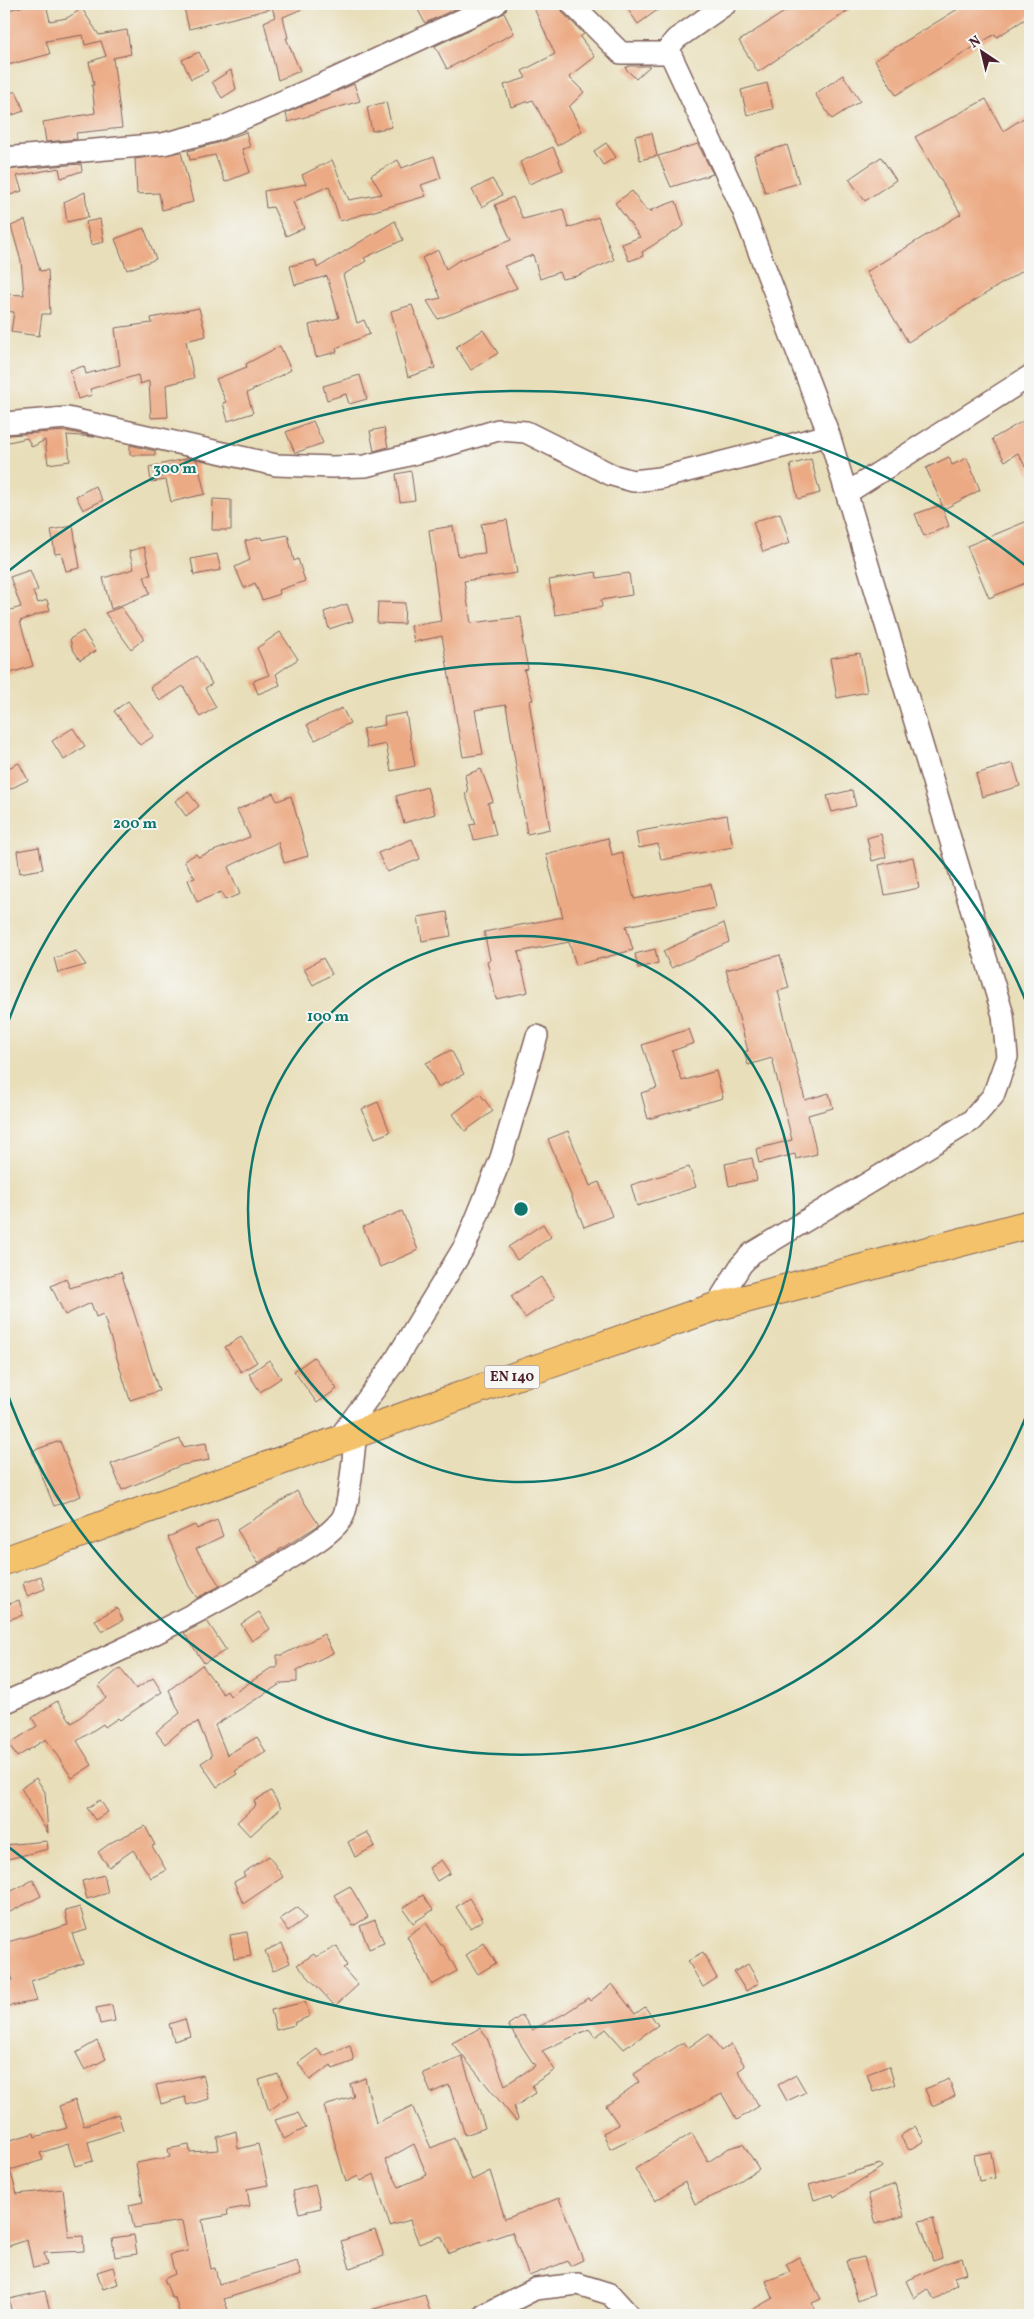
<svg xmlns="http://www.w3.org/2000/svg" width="1034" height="2319" font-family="Vollkorn,serif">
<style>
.building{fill:#ecaa84;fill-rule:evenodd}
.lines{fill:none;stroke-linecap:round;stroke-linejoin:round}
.minor-casing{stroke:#81625d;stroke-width:24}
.primary-casing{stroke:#81625d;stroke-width:30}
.minor{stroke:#fff;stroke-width:21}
.primary{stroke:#f3c26a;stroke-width:28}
.ring{fill:none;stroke:#0f766e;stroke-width:2.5}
.labels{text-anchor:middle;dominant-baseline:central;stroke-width:4;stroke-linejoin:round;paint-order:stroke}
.shield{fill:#f6f6f2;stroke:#7e6067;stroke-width:1}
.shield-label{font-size:14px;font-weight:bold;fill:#4a1f2b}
.centre{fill:#0f766e;stroke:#f6f6f2;stroke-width:2.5}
.ring-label{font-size:15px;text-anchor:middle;font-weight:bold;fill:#0f766e;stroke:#f6f6f2;stroke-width:4;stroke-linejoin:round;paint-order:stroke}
</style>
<rect width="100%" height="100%" fill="#f6f6f2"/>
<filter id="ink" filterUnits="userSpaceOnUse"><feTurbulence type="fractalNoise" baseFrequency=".02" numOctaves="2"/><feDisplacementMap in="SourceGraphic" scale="10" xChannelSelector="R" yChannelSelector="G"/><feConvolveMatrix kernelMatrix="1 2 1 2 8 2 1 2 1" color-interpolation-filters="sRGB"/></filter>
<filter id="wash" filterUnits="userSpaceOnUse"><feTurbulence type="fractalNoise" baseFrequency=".0096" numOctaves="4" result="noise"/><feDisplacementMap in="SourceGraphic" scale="20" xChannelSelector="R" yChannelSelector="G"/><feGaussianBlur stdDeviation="1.12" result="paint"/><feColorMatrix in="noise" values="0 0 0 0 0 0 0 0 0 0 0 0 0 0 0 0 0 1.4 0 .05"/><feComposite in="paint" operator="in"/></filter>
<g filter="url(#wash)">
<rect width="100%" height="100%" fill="#e8deb9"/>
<g id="blocks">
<path class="building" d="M32 4H46L50 21 67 18 78 11 76 4H79L99 35 127 30 131 54 113 58 122 128 76 133 77 139 46 142 43 122 95 113 92 85H94L89 62 106 56 101 41 85 45 83 35 46 41 50 54 4 66V11Z
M183 4H270V9L189 29Z
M271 4H314L283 17 288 38H286L300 71 278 80 264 22 275 17Z
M415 4H466L425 23Z
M532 4H560L563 13 584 34 580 37 595 57 569 77 584 92 569 107 582 131 557 146 533 100 511 107 504 85 526 78 522 71 555 54Z
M624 4H666L638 24Z
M797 4H858L758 72 739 41Z
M966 4H1030V16L997 37 995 34 896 95 875 60Z
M504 13 514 33 447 69 435 46Z
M199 52 208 71 191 79 182 60Z
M629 66H650L636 79 625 68Z
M231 70 236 89 222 98 212 82Z
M843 75 860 101 832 119 815 94Z
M767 83 773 109 747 115 741 90Z
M354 84 360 101 288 122 286 113Z
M16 91 24 111 4 118V95Z
M986 99 1003 131 1030 114V266L908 342 866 272 961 214 915 137Z
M386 102 392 127 372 131 367 107Z
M246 132 250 147 242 149 250 172 225 182 215 155 190 160 188 151 217 143Z
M652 133 657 156 640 160 635 136Z
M606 143 616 157 603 165 594 151Z
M698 144 713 174 671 187 658 156Z
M787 145 799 183 765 193 754 155Z
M553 147 563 170 529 184 520 162Z
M181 152 193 202 162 210 159 193 137 194 135 159Z
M434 156 441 178 421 185 426 196 340 221 329 186 293 202 304 228 286 236 273 207 266 208 264 191 306 184 302 175 332 160 349 200 382 194 371 175 398 160 402 168Z
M881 157 896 180 865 201 849 179Z
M81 164 82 171 61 178 59 168 17 176 22 191 4 197V170Z
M492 179 502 195 482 207 472 190Z
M632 191 647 211 650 210 652 212 651 210 676 201 684 226 642 252 643 256 629 261 622 244 640 237 615 203Z
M85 192 88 217 67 222 64 202Z
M513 197 523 219 563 209 568 228 598 217 614 260 577 276 562 279 559 272 540 279 533 255 504 266 517 288 438 319 427 301 441 298 422 258 438 250 446 269 458 261 511 240 495 205Z
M100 219 104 242 91 245 86 222Z
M25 220 40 271 48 270 50 314H42L39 336 11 332 14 312 4 311V294L24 295 21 261 11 226Z
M395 221 403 240 364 258 366 261 343 275 357 323 364 320 370 334 336 348 337 352 316 357 309 325 339 318 327 276 295 285 290 266 315 260 317 268Z
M144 228 156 259 127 270 115 239Z
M412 305 435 368 408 377 391 311Z
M199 308 206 336 186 341 194 378 166 385 168 417 151 418 149 381 140 384 138 375 90 389 92 395 78 399 70 370 84 366 86 374 120 365 115 328 152 323 151 318Z
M483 330 498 353 471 370 456 347Z
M280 346 291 370 247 393 253 413 228 421 223 403 226 402 216 379 247 367 246 364Z
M360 375 367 399 349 404 346 394 327 400 323 386Z
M1030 417V475L1018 453 1005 461 992 439Z
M313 421 323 443 295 453 286 432Z
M384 428 388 447 374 451 370 431Z
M66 431 95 437 67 435 70 461 48 464 45 440 32 447 27 438 4 443V438L9 435Z
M130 445 155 451V455H130Z
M949 457 952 465 967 458 980 490 944 509 926 468Z
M189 458 197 460 205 494 171 502 166 480 151 482 149 467Z
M811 459 820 493 798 499 790 465Z
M411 471 415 500 400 502 396 474Z
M95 486 103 500 83 510 76 496Z
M213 499 231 500V530H212Z
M941 505 949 526 924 536 915 514Z
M780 513 790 543 763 552 753 522Z
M507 520 517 573 464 581 471 623 521 617 524 638H522L528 669 524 670 533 700 529 701 550 829 527 834 506 705 475 710 483 754 463 757 442 636 414 642 411 626 441 621 429 530 453 526 458 556 485 553 481 524Z
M1030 520V581L989 598 967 546Z
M73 526 80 568 66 571 61 553 55 554 51 530Z
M288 535 294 561 298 559 305 581 279 590 280 594 262 600 255 583 244 588 235 567 250 560 245 541 261 537 262 540Z
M144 547 151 575 144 576 150 594 111 609 103 578 134 569 129 551Z
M217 554 221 570 194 575 191 559Z
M30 570 38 590 33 592 38 603 47 600 50 610 20 621 33 666 4 675V612L21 607 10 577Z
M596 572 597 578 629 573 632 595 601 600 602 607 555 615 549 580Z
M378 602 405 603 404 624 377 623Z
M347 604 353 621 329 629 324 612Z
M121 607 144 639 131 649 105 613Z
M83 631 96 651 80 660 72 648 70 639Z
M280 632 298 659 276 674 280 685 258 694 253 681 269 675 257 648Z
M860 653 867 692 837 698 830 658Z
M197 656 212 684 205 688 216 707 200 717 183 686 160 701 150 687Z
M128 701 154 736 140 745 114 711Z
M342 708 350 723 315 740 307 725Z
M406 713 415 766 391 771 386 744 367 748 363 729 385 725 384 717Z
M73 728 85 746 64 760 52 741Z
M19 763 28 780 4 792V770Z
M1013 763 1020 786 982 797 976 774Z
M481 769 493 801 488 803 496 835 474 840 470 825 476 824 465 793 468 792 465 775Z
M427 787 435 814 404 823 396 796Z
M852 790 856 806 832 812 827 796Z
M188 792 199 806 186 816 175 801Z
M273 793 277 801 291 796 308 856 284 863 278 842 228 867 240 894 225 900 221 892 197 902 188 880 195 878 184 861 196 854 198 857 250 837 237 810Z
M727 815 733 847 661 860 658 844 639 848 636 832Z
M881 834 886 857 872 861 867 838Z
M608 838 612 855 622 852 634 899 711 884 716 908 626 926 633 950 576 965 569 942 518 952 528 992 496 999 487 961 490 960 484 932 563 917 546 854Z
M412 839 420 859 387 872 378 853Z
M39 847 43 869 20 873 17 851Z
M913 857 919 888 885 895 879 865Z
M447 912 451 936 422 941 418 917Z
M724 923 729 942 671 968 663 951Z
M655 949 658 963 638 968 635 954Z
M76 951 86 965 58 973 54 958Z
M780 955 789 988 778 991 805 1100 829 1093 833 1108 808 1115 817 1154 796 1159 795 1154 759 1163 756 1149 792 1140 772 1058 748 1065 744 1052 748 1051 726 970Z
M323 958 332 974 313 985 304 969Z
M689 1029 694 1043 672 1051 682 1081 716 1071 723 1098 648 1119 641 1093 657 1088 642 1045Z
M451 1050 464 1074 438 1087 426 1063Z
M480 1094 493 1111 465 1131 453 1114Z
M378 1102 390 1132 375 1138 362 1109Z
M568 1131 590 1186 599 1182 612 1216 584 1227 548 1139Z
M752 1158 757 1180 729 1186 725 1164Z
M689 1167 696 1187 637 1206 631 1185Z
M402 1211 418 1250 380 1267 363 1227Z
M543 1224 551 1237 517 1260 508 1247Z
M121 1272 159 1391 130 1400 103 1314 96 1317 91 1303 65 1315 51 1286 66 1279 70 1288Z
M541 1277 555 1298 525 1318 511 1296Z
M241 1337 257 1362 241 1372 225 1347Z
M314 1357 337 1389 317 1403 294 1371Z
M269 1360 281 1378 260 1392 249 1374Z
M180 1439 183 1447 206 1443 209 1460 182 1465 122 1490 111 1464Z
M60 1441 81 1496 54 1506 32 1451Z
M297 1491 319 1525 258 1563 237 1530Z
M217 1520 223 1536 196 1549 220 1586 197 1598 189 1586 168 1537 195 1525 197 1529Z
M41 1576 45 1589 27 1596 23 1583Z
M19 1600 23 1615 4 1621V1606Z
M117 1608 123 1620 102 1632 95 1620Z
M259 1612 270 1629 252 1641 241 1624Z
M207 1621 226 1650 204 1663 184 1633Z
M324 1634 333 1653 297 1670V1682L282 1683 215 1725 227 1755 257 1737 266 1752 235 1771 237 1774 217 1787 201 1763 212 1756 198 1722 183 1729 165 1744 156 1732 180 1713 169 1690 202 1665 223 1694 227 1691 230 1696 271 1668H277V1655H282Z
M120 1668 136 1689 153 1678 162 1692 120 1720 118 1718 105 1727 103 1724 77 1741 92 1765 72 1778 46 1739 17 1757 9 1744 37 1726 32 1718 57 1701 72 1723 106 1698 99 1686Z
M36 1778 45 1792 48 1833 21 1788Z
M271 1791 281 1808 250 1836 237 1822 256 1805 254 1801Z
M100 1800 108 1812 95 1820 87 1808Z
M145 1826 155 1845 152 1846 166 1870 151 1878 133 1850 109 1867 98 1852 112 1842Z
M367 1832 375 1846 355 1857 348 1842Z
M47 1841 48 1849 4 1860V1845Z
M269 1856 283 1877 243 1904 234 1882 245 1876 243 1873Z
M441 1860 450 1873 437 1881 429 1868Z
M104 1875 108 1893 87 1899 82 1881Z
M33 1880 41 1896 4 1915V1895Z
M350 1886 368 1917 353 1926 334 1895Z
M423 1895 433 1910 413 1923 403 1908Z
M469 1898 483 1920 470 1928 456 1907Z
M80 1907 87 1930 72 1934 83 1963 31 1981 37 2001 4 2007V1983L13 1980 4 1957V1943L68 1925 65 1911Z
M298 1907 306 1918 288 1931 280 1919Z
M375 1920 384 1943 369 1949 360 1926Z
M426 1923 441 1945H443L457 1971 432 1985 407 1936Z
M247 1932 251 1956 234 1959 230 1935Z
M282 1943 290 1963 273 1971 265 1951Z
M484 1943 496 1963 478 1974 466 1955Z
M337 1946 347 1966 343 1968 358 1985 335 2006 297 1965 314 1954 316 1957Z
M703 1953 717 1978 703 1987 688 1961Z
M748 1964 759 1983 746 1991 734 1972Z
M612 1984 635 2014 645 2007 658 2025 624 2049 606 2029 595 2037 589 2029 542 2051 555 2070 532 2085 536 2093 514 2107 518 2119 516 2121 452 2043 480 2028 487 2038 505 2085 535 2066 508 2025 522 2015 532 2030 564 2014 588 1998 590 2001Z
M305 2002 310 2016 294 2023 295 2025 276 2030 271 2010Z
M112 2005 115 2021 100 2024 96 2008Z
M185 2019 190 2036 174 2041 169 2024Z
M709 2033 721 2051 731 2044 745 2066 738 2071 759 2106 737 2120 722 2094 610 2149 603 2133 619 2125 606 2106 639 2082 634 2074 684 2042 688 2048Z
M97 2041 106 2059 85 2070 76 2053Z
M350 2045 354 2061 333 2069 331 2065 310 2080 298 2063 317 2049 323 2056Z
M462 2057 485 2128 465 2135 449 2085 431 2093 423 2073Z
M889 2066 895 2085 873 2092 867 2074Z
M278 2074 289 2096 269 2111 259 2080Z
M203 2075 209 2099 187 2105 185 2097 161 2104 156 2085Z
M796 2075 806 2092 787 2101 778 2085Z
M365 2078 376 2123 412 2106 431 2148 454 2138 472 2180 490 2171 505 2219 559 2198 583 2260 570 2266 568 2261 529 2276 512 2232 449 2253 441 2236 419 2244 410 2220 390 2226 374 2174 361 2181 358 2176 346 2182 324 2106 354 2097 350 2084ZM414 2144 427 2175 399 2187 385 2160Z
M949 2079 955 2096 932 2106 925 2089Z
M75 2100 84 2126 118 2114 123 2130 88 2142 93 2161 75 2166 68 2144 40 2153 43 2160 10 2170 17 2194 63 2189 69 2237 83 2236 84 2251 44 2253 47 2265 33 2268 27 2240 9 2246 4 2232V2142L34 2133 35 2137 67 2128 59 2106Z
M298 2113 306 2128 284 2139 275 2120Z
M915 2126 924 2141 909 2150 900 2136Z
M236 2131 238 2149 258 2144 268 2185 247 2189 250 2206 227 2210 228 2215 202 2220 211 2269 215 2268 219 2284 297 2261 301 2275 224 2299 230 2315H180L175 2298H172L164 2279 175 2274 170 2255 188 2251 182 2221 134 2228 129 2205 143 2202 136 2163 170 2157 168 2149 189 2145 190 2152 219 2150 217 2137Z
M692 2133 708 2162 729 2148 743 2144 759 2169 720 2193 695 2204 685 2182 655 2201 635 2169Z
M991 2152 995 2178 979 2181 974 2155Z
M880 2164 882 2167 834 2197 833 2194 814 2200 809 2185Z
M895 2184 904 2216 876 2224 868 2194Z
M315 2185 321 2208 299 2213 293 2191Z
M933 2218 942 2258 933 2261 919 2221Z
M375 2230 384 2256 350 2268 341 2241Z
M134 2235 137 2254 115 2257 112 2238Z
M799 2257 821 2299 812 2303 818 2315H743L773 2298 766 2281 790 2272 786 2264Z
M864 2257 874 2294 858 2301 846 2261Z
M962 2258 967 2273 954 2277 957 2284 935 2300 927 2289 914 2298 906 2281 946 2263Z
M113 2267 118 2284 103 2289 97 2272Z
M45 2291 51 2315H12L9 2299Z
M425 2295 430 2312 419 2315H368L367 2311Z"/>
</g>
</g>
<g filter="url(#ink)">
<use href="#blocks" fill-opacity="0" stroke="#81625d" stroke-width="1"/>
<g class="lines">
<g class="minor-casing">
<path id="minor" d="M572 4 621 53H670
M4 158 163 144 214 131 332 80 496 4
M4 423 67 418 276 465 332 467 365 466 448 445 498 430 526 432 612 475 633 481 660 478 829 435
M847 493 1030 376
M715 1307 741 1265 752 1253 971 1121 993 1096 1007 1057 1003 1015 829 435 743 210 670 53 671 45 676 39 726 4
M336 1442 393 1364 466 1244 501 1158 537 1036
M4 1703C99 1661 195 1618 283 1563 302 1550 326 1539 341 1520 350 1509 353 1452 356 1435
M484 2315 535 2289 578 2284 610 2294 629 2315"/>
</g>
<g class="primary-casing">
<path id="primary" d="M4 1561 524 1373 715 1307 1030 1224"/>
</g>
<use href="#minor" class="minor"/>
<use href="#primary" class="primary"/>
</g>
</g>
<g class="ring">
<circle cx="521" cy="1209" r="273"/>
<path d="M1029 1409A546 546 0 0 1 5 1387M5 1031A546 546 0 0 1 1029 1009"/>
<path d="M1030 1849A818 818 0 0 1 6 1845M6 573A818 818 0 0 1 1030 569"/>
</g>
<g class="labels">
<rect class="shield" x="484.5" y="1365.5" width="55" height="23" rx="4"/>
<g class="shield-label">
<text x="512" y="1377">EN 140</text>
</g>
</g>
<circle cx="521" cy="1209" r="8" class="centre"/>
<g class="ring-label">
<text x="175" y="473">300 m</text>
<text x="135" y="828">200 m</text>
<text x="328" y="1021">100 m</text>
</g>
<rect width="1034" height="2319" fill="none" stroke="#f6f6f2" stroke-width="20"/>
<g transform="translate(982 52) rotate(325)" stroke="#f6f6f2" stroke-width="4" paint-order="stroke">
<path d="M0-4L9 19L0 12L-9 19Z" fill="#4a1f2b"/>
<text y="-8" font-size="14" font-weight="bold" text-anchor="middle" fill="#4a1f2b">N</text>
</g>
</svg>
